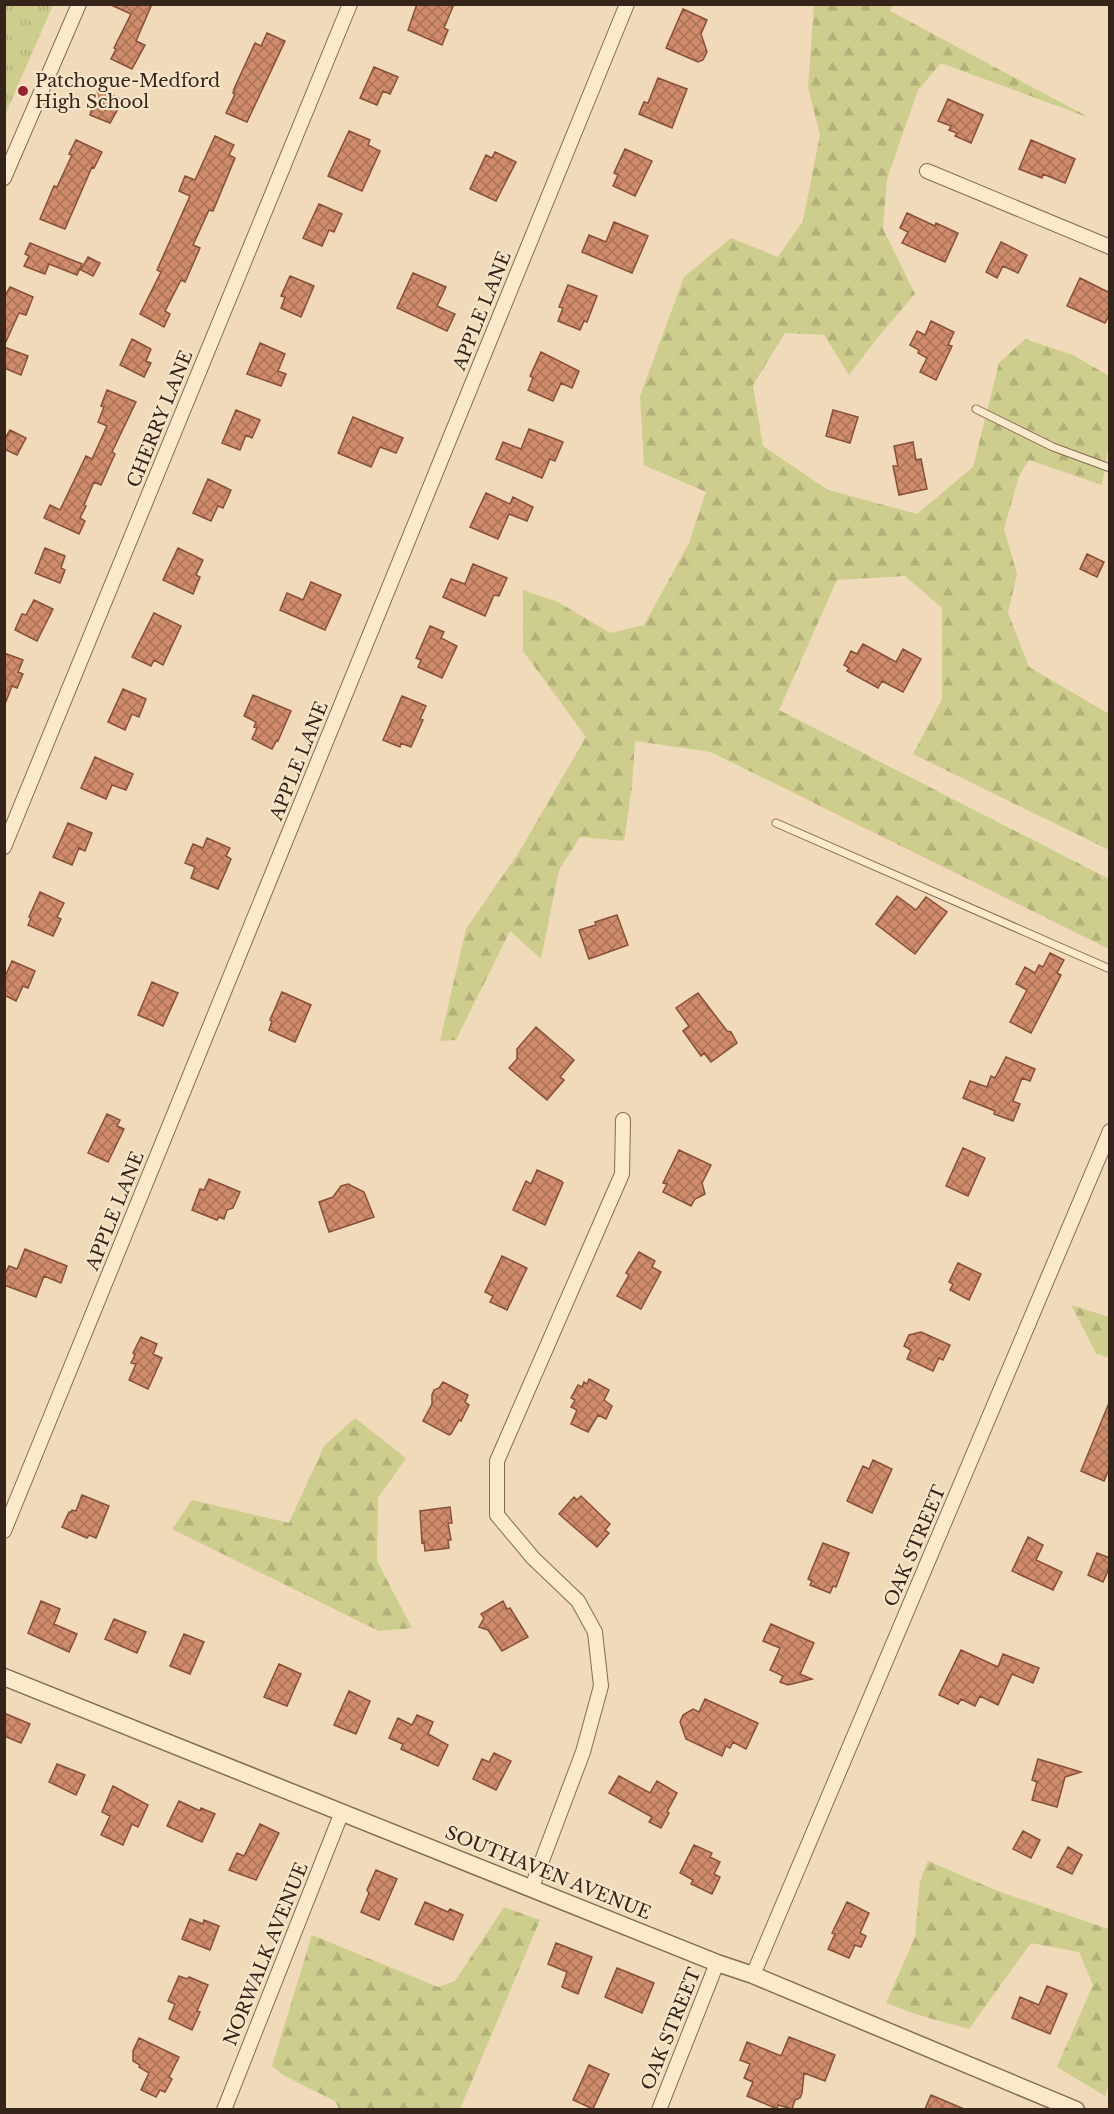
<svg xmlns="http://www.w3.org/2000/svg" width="1114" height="2114" font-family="'Libre Baskerville',serif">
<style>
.grass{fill:url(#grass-tufts)}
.forest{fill:url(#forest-firs)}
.building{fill:url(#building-cross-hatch);stroke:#884f37;stroke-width:1.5}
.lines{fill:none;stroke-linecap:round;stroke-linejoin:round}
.service-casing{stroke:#876a53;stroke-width:9}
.minor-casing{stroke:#876a53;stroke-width:16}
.tertiary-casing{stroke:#876a53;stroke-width:19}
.service{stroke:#fbe9cc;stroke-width:7}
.minor{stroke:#fbe9cc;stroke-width:14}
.tertiary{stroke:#fbe9cc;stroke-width:16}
.poi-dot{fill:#9a1f2c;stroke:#f7e5c9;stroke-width:2}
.labels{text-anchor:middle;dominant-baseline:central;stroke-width:4.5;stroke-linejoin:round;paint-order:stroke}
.poi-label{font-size:18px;fill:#352419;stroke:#f7e5c9;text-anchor:start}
.street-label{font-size:18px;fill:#352419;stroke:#f7e5c9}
</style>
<defs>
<pattern id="grass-tufts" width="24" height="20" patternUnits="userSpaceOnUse" patternTransform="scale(1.5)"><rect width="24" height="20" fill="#cdce8d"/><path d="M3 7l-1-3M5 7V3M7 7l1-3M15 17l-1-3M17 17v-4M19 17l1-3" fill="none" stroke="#b1b179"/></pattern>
<pattern id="forest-firs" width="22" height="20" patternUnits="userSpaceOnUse" patternTransform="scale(1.5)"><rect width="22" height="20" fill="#cdce8d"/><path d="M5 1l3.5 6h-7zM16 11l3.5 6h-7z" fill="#b1b179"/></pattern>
<pattern id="building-cross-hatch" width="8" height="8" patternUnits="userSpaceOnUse" patternTransform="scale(1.5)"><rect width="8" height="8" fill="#d18c6c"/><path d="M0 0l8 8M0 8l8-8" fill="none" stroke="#aa7258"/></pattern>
</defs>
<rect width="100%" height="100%" fill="#f0dab9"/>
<path class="grass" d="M5 4 53 5 5 115 4 5Z"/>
<path class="forest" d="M814 5H892L890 11 1090 118 941 63 918 90 887 179 883 229 915 294 878 337 849 375 824 335 785 333 753 385 763 446 828 490 917 514 973 467 999 363 1025 339 1073 355 1109 376V444L1102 485 1029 460 1019 476 1004 529 1017 574 1008 613 1029 667 1109 714V850L913 754 942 699V608L905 576 837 580 779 710 1109 879V949L711 752 635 741 632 786 624 841 580 837 559 870 541 959 510 931 456 1040 440 1041 466 929 519 852 586 737 523 651V590L558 602 610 633 644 625 689 543 706 492 644 465 640 396 684 277 731 238 778 257 803 221 820 135 808 87Z
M1071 1305 1109 1317V1358L1096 1353Z
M355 1418 406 1458 378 1498 377 1561 412 1628 379 1631 172 1529 192 1500 289 1523 324 1446Z
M928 1861 998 1891 1108 1929 1109 1925 1110 2080 1105 2096 1057 2067 1093 1985 1079 1952 1031 1943 969 2029 915 2014 886 2003 915 1937 920 1881Z
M504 1907 540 1920 460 2109H339L335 2101 283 2075 272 2066 312 1935 438 1987 455 1981Z"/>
<path class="building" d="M109 4H152L136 41 145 45 132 69 111 59 116 49 114 48 131 14Z
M417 4H454L444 28 448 30 442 45 408 30Z
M683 9 707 20 701 34 707 52 703 60 698 62 666 48Z
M267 33 285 41 247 122 226 113 235 94 233 93 234 89 255 43 261 46Z
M374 67 398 77 390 94 383 91 377 105 360 98Z
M658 78 687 89 672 128 639 114 644 102 648 103Z
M98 89 123 100 110 123 90 115Z
M948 99 983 115 971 143 955 136 957 133 949 130 951 126 938 121Z
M349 131 370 140 368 145 380 151 362 191 328 176Z
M215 136 234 145 229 155 235 158 213 211 209 210 193 245 200 248 185 282 181 280 165 311 170 314 164 327 140 314 161 272 157 270 190 196 179 191 185 176 195 180Z
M76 140 102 152 94 168 92 167 65 229 40 219 54 186 57 187 72 155 69 154Z
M1031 140 1075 159 1065 183 1043 174 1042 178 1019 169Z
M625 149 652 161 635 196 613 186 618 175 614 173Z
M495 152 516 162 496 201 470 189 486 155 492 158Z
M319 204 342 214 334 232 329 230 322 246 303 238Z
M907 213 935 226 936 223 958 233 945 262 902 243 908 232 900 228Z
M614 222 648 236 632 273 582 252 589 235 606 242Z
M1001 242 1027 255 1018 273 1003 266 997 278 986 272Z
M30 243 82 264 77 275 49 264 45 274 24 266 29 256 25 254Z
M88 257 100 263 93 276 81 270Z
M413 273 446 287 437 306 455 314 447 331 397 308Z
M290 276 314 286 301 317 281 308 285 297 281 296Z
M1080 278 1110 293V313L1105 323 1067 306Z
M568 285 597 296 587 322 584 321 580 330 558 321 563 308 559 307Z
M10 287 33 297 26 315 19 313 4 346V298Z
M931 321 954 332 948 345 952 346 936 380 920 372 927 358 918 353 919 350 910 345 917 331 925 335Z
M132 339 151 349 146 361 151 363 144 377 120 365Z
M260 343 285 354 278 371 286 374 281 386 247 374Z
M4 347 28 356 21 375 4 368Z
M541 352 579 371 572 388 561 383 553 401 528 390 533 378 530 376Z
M107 390 136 402 112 452 115 454 101 485 94 482 84 505 86 506 80 518 85 521 79 534 44 518 50 505 60 510 86 456 92 459 107 426 98 422 104 407 101 406Z
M236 410 260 420 252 438 246 435 240 450 222 443Z
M833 410 858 417 850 443 826 436Z
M353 417 403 438 396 453 380 447 371 467 338 453Z
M529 429 563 442 555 461 550 459 542 478 496 459 503 442 521 449Z
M10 430 26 438 17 455 4 449V440Z
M913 442 916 460 921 459 927 489 899 495 893 466H898L894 446Z
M208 479 231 490 223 508 218 506 211 521 193 513Z
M486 493 510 504 513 497 533 507 527 521 509 514 498 539 470 527Z
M45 548 65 556 61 568 65 570 60 583 35 573Z
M178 548 203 560 196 575 200 577 193 594 163 580Z
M1087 554 1104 562 1097 577 1080 569Z
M473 564 507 578 499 596 494 595 485 616 443 597 451 579 465 584Z
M311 582 341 595 325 630 280 610 287 593 303 600Z
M34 600 53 609 37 641 15 630 22 614 26 615Z
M154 613 181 626 163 665 154 660 151 666 132 657Z
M430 626 444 632 441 638 457 646 442 678 418 667 421 660 416 658Z
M863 644 896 662 903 649 921 659 903 692 882 681 878 688 847 671 849 668 844 665 851 651 857 654Z
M4 653 23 660 18 672 23 674 17 688 12 686 5 704Z
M123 689 146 699 139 717 132 714 125 730 108 722Z
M253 695 291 711 278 741 277 740 272 749 252 739 257 728 254 727 256 722 244 716Z
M402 696 426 706 420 719 423 720 411 747 401 743 400 747 383 740Z
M95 757 133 774 126 790 112 785 106 799 81 788Z
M68 823 92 833 85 851 79 848 72 865 53 857Z
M207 838 230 848 226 856 231 859 218 889 191 878 195 867 185 863 193 844 203 848Z
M40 892 64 903 57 917 61 919 53 936 28 925 31 918 29 917Z
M897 896 916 910 926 897 947 912 915 954 876 924Z
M617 915 628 945 589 959 579 930 596 925 595 922Z
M1050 953 1064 960 1057 973 1061 975 1031 1033 1010 1022 1027 990 1016 984 1025 967 1035 973 1039 965 1043 967Z
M12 961 35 971 28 988 23 986 16 1001 4 995V979Z
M152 982 178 993 163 1026 138 1015Z
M282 992 311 1005 295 1042 269 1030 272 1021 270 1020Z
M698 993 727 1031 731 1032 737 1043 711 1062 704 1053 701 1056 683 1031 689 1026 676 1008Z
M536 1027 574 1060 560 1077 564 1080 547 1100 509 1068 517 1059V1049Z
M1006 1057 1035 1069 1030 1081 1022 1078 1013 1101 1020 1104 1013 1121 994 1114 995 1111 963 1098 970 1081 987 1087 991 1076 995 1078Z
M107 1114 120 1120 117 1126 124 1129 108 1162 88 1153Z
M963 1148 985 1158 968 1196 946 1186Z
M679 1150 711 1165 702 1183 705 1194 695 1199 691 1206 663 1192 667 1184 663 1183Z
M537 1170 561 1181 563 1183 545 1225 513 1210 526 1181 531 1184Z
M209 1179 240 1192 233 1208 227 1210 224 1219 219 1217 217 1220 192 1210 200 1189 204 1190Z
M348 1184 364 1192 374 1217 329 1232 319 1202 333 1197 341 1186Z
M25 1249 67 1266 61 1283 44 1276 36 1297 4 1285V1276L9 1266 17 1269Z
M639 1252 655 1261 652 1267 661 1272 641 1309 617 1296 629 1275 626 1273Z
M502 1256 527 1268 507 1310 490 1302 493 1296 485 1292Z
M958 1263 981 1274 969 1300 950 1290 953 1284 949 1282Z
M921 1332 950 1345 943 1360 939 1358 933 1371 907 1359 911 1350 904 1346 909 1335Z
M141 1337 157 1344 153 1354 162 1358 148 1389 129 1380 136 1364 131 1363 135 1355 133 1353Z
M589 1379 609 1390 604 1400 612 1406 606 1419 598 1415 588 1432 571 1424 577 1410 571 1407 575 1400 571 1398 578 1385 582 1387 584 1382 587 1384Z
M443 1382 468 1395 465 1402 469 1405 461 1421 459 1420 451 1434 449 1435 423 1421 432 1404V1395L434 1390 439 1388Z
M1109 1403 1110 1467 1104 1481 1081 1471Z
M873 1460 892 1469 872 1513 847 1501 863 1466 869 1469Z
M82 1495 109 1506 96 1538 89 1535 87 1538 62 1527 69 1512H71L72 1510 76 1511Z
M581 1496 610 1524 605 1530 609 1533 597 1547 559 1514 574 1497 577 1500Z
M450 1507 452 1523H448L451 1540H448L449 1548 425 1551 424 1542 422 1543 420 1511Z
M1028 1537 1043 1545 1036 1560 1062 1572 1053 1590 1012 1571Z
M823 1543 849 1553 836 1587 833 1586 830 1593 810 1585 812 1581 808 1579Z
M1097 1553 1110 1558V1566L1103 1582 1088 1575Z
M41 1601 60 1609 54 1624 77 1634 69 1652 28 1633Z
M503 1601 507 1609 510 1608 528 1637 502 1651 488 1630 479 1627 484 1618 481 1614Z
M114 1619 146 1632 137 1653 105 1639Z
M771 1624 814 1643 800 1674 812 1679 788 1685 780 1682 783 1676 770 1670 780 1648 763 1641Z
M184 1634 204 1642 190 1674 170 1666Z
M961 1650 998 1667 1003 1654 1039 1668 1033 1683 1012 1674 998 1705 980 1696 975 1706 961 1699 958 1704 939 1695Z
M279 1664 301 1674 287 1706 264 1697Z
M349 1691 370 1701 356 1734 334 1725Z
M705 1699 758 1723 746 1749 733 1742 730 1748 726 1746 722 1756 686 1739 680 1722 683 1715 693 1709 699 1712Z
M4 1713 30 1724 21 1743 4 1736Z
M417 1715 433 1722 428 1734 448 1745 438 1766 401 1749 403 1744 389 1738 398 1718 412 1725Z
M494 1753 511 1761 496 1790 473 1779 482 1759 489 1762Z
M1038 1759 1081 1772 1065 1777 1057 1807 1032 1800 1037 1782 1032 1780Z
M57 1764 85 1775 76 1795 49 1782Z
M619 1776 650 1793 657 1781 677 1793 667 1812 669 1813 661 1828 649 1822 652 1817 609 1793Z
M113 1786 148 1805 138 1827 132 1824 123 1845 101 1835 110 1816 102 1812Z
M179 1801 200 1811 201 1808 215 1814 202 1842 167 1826Z
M260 1824 279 1833 256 1880 229 1870 237 1853 244 1856Z
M1023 1831 1040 1840 1031 1858 1013 1849Z
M694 1845 712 1853 710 1857 720 1862 714 1874 720 1877 712 1894 691 1884 693 1880 680 1873Z
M1068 1847 1082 1855 1072 1874 1057 1867Z
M376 1870 397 1879 379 1920 361 1912 369 1893 367 1890Z
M425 1902 448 1912 450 1909 463 1915 453 1940 415 1924Z
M847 1902 869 1913 860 1933 866 1936 861 1947 855 1945 849 1958 828 1949 835 1934 832 1933Z
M190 1919 203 1924 204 1920 219 1926 210 1950 182 1939Z
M556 1943 592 1957 578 1994 562 1987 567 1972 548 1964Z
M617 1968 654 1983 642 2013 605 1997Z
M179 1976 187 1979 189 1977 208 1985 197 2011 200 2012 192 2030 169 2019 175 2004 168 2001Z
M1047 1986 1067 1994 1050 2034 1012 2018 1020 1997 1039 2005Z
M789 2037 835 2055 825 2081 804 2073 802 2093 800 2098 795 2100 792 2109 778 2105 777 2109 747 2096 753 2082 744 2078 750 2064 740 2060 747 2042 781 2056Z
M139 2038 179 2057 169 2077 172 2079 165 2092 160 2090 156 2097 141 2090 149 2073 139 2067 140 2065 133 2061V2051Z
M589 2065 609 2074 593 2109 573 2100Z
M931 2095 964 2109H925Z"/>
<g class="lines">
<g class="service-casing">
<path id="service" d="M976 409 1053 447 1110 468
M776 823 1110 969"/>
</g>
<g class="minor-casing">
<path id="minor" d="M927 171 1110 247
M4 178 79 4
M4 847 350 4
M4 1531 627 4
M532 1887 583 1752 601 1686 595 1632 578 1601 533 1558 497 1515V1461L622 1174 623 1120
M753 1975 1110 1131
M224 2110 342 1812
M659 2110 717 1963"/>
</g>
<g class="tertiary-casing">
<path id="tertiary" d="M4 1677 717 1963 753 1975 1076 2110"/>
</g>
<use href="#service" class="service"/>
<use href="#minor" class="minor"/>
<use href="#tertiary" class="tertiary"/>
</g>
<circle class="poi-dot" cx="23" cy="91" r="6"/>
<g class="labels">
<g class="poi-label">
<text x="35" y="81">Patchogue-Medford<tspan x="35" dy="21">High School</tspan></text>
</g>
<g class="street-label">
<text transform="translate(482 311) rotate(-68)">APPLE LANE</text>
<text transform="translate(160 419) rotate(-68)">CHERRY LANE</text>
<text transform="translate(299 761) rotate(-68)">APPLE LANE</text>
<text transform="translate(115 1211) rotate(-68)">APPLE LANE</text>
<text transform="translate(915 1546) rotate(-67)">OAK STREET</text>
<text transform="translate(548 1873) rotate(22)">SOUTHAVEN AVENUE</text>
<text transform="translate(266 1954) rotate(-68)">NORWALK AVENUE</text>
<text transform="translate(671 2029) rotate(-68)">OAK STREET</text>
</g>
</g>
<rect width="1114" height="2114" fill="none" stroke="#352419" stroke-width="12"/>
</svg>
